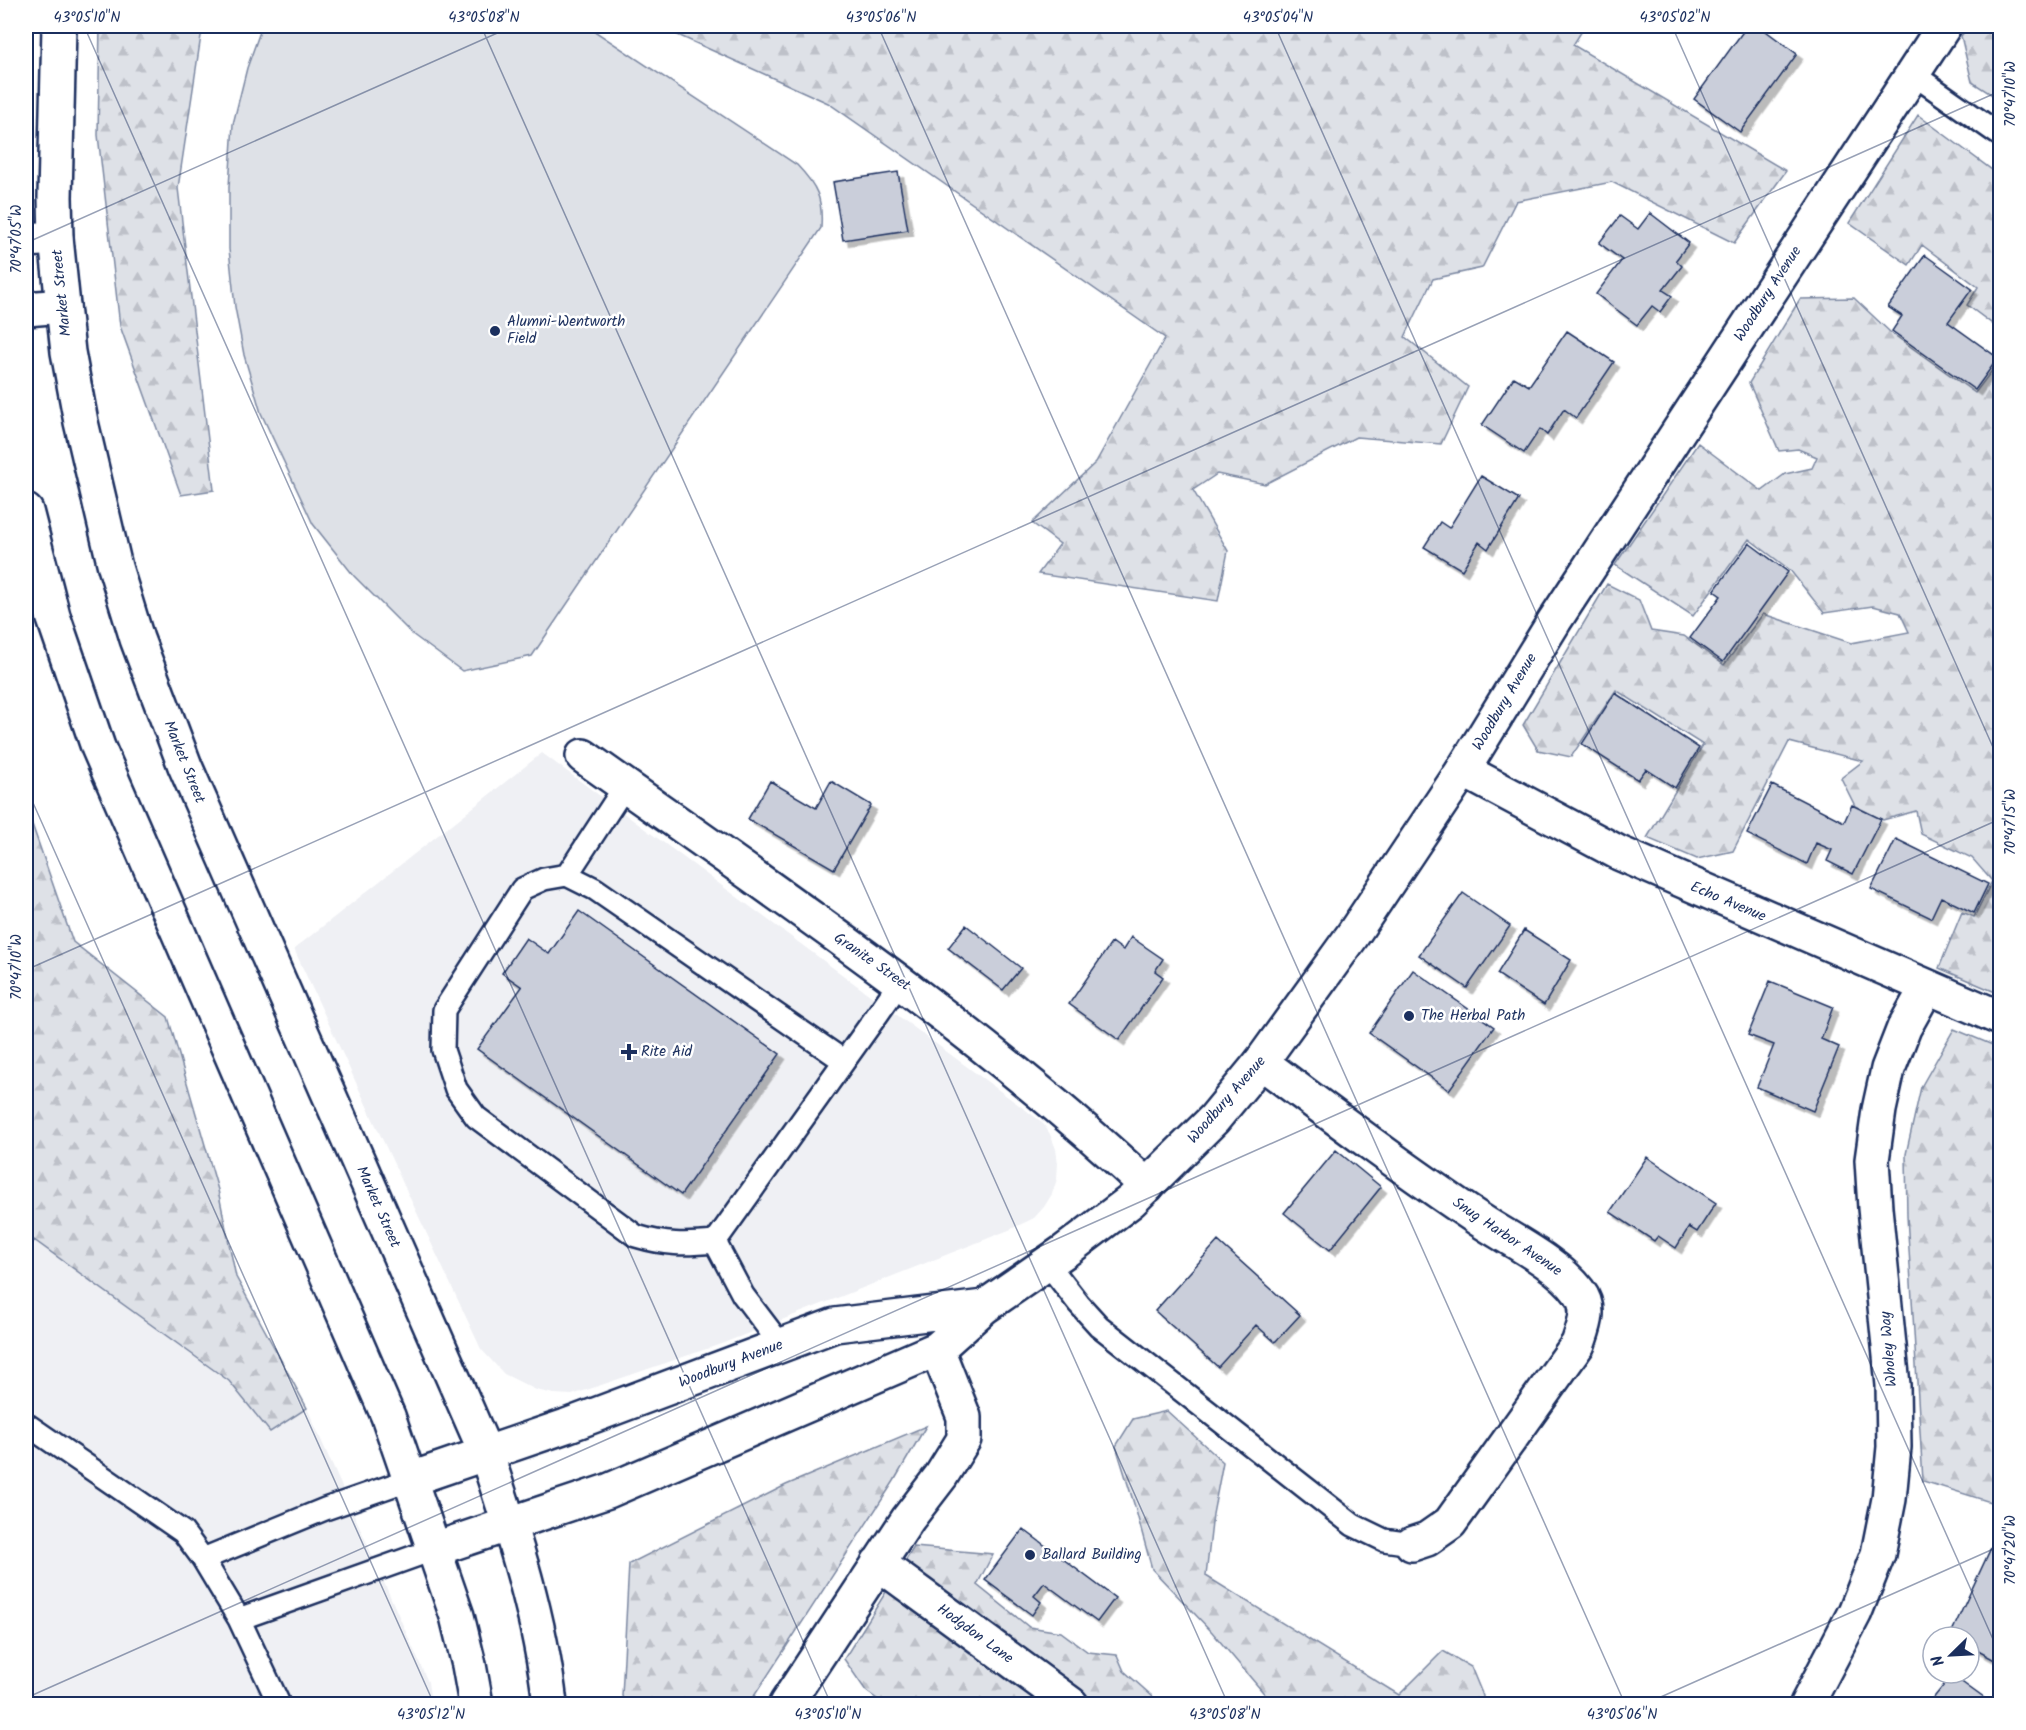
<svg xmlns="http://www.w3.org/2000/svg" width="2026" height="1730" font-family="Kalam,sans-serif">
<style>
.built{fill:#eff0f4}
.green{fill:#dee1e7;stroke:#7c88a2;stroke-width:1.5}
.forest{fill:url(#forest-firs);stroke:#7c88a2;stroke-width:1.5}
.building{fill:#caceda;stroke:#1b2f5e;stroke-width:1.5;filter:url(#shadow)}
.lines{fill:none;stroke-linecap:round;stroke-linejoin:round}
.service-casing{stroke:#1b2f5e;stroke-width:26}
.minor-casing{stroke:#1b2f5e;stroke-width:38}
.tertiary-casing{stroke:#1b2f5e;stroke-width:38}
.secondary-casing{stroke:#1b2f5e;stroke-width:38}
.service{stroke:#fff;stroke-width:21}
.minor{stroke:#fff;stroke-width:33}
.tertiary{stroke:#fff;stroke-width:33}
.secondary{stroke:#fff;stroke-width:33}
.ticks{fill:none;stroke:#1b2f5e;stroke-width:1.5;stroke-opacity:0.45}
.poi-dot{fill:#1b2f5e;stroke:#fff;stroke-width:2}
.labels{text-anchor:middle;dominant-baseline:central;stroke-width:5;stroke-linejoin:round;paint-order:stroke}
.street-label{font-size:15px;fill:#1b2f5e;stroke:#fff}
.poi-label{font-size:15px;fill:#1b2f5e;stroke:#fff;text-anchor:start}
.neatline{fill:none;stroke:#1b2f5e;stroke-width:2}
.ticks-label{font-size:15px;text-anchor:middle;fill:#1b2f5e}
</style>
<defs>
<pattern id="forest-firs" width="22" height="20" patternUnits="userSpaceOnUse" patternTransform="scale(1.5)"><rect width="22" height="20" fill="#dee1e7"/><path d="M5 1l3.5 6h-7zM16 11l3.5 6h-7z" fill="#bec1c9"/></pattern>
<filter id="shadow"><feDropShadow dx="5.5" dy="5.5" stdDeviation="0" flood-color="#0004"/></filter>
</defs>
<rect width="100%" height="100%" fill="#fff"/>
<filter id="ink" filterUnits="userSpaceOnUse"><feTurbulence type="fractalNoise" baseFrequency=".0167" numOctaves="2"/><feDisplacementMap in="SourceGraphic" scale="12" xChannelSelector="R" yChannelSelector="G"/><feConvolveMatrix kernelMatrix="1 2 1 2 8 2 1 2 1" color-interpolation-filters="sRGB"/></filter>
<g filter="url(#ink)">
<path class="built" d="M542 753 1042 1122 1050 1134 1056 1149 1058 1163 1057 1179 1052 1194 1044 1207 1034 1218 1009 1230 721 1344 572 1395 554 1394 536 1390 504 1374 481 1349 378 1130 294 949Z
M34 1240 229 1381 269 1432 307 1408 428 1682 431 1704H26V1259Z"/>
<path class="green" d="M262 26H587L797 165C817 186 823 198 821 228L532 656 462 671 412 634 354 576 313 524 261 413 244 355 235 307 229 249V187L233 124 247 68Z"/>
<path class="forest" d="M100 26H206L201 36 178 188 214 490 181 495 120 326 98 135Z
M658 26H1585L1573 45 1786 171 1734 243 1612 182 1516 201 1482 268 1433 279 1405 337 1468 387 1441 444 1356 437 1265 484 1217 474 1193 490 1228 551 1218 601 1038 574 1060 544 1032 523 1096 462 1165 338 828 103Z
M1969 26H2000V100L1972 82 1961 36Z
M1918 115 2000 176V336L1999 329 1967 305 1978 287 1922 245 1909 265 1849 223Z
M1854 298 1890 332 1975 393 2000 360V994L1939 968 1962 912 1974 917 1992 881 1972 858 1921 834 1916 811 1883 820 1855 806 1841 778 1863 761 1789 742 1733 851 1697 859 1647 838 1703 745 1616 690 1571 757 1538 750 1523 725 1607 584 1639 600 1651 631 1684 636 1724 665 1763 614 1851 643 1909 632 1900 613 1873 606 1824 613 1790 570 1749 539 1693 616 1615 565 1698 443 1762 491 1785 474 1812 468 1817 457 1798 449 1779 451 1749 383 1800 299Z
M26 807 73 942 168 1017 218 1190 236 1277 307 1408 270 1432 229 1381 34 1240 26 1259Z
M1954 1029 2000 1048V1505L1923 1481 1907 1216 1906 1154 1921 1087Z
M1167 1411 1223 1462 1213 1514 1206 1576 1399 1695 1443 1651 1471 1667 1483 1696 1482 1704H1273L1212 1632 1152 1569 1135 1507 1116 1446 1133 1419Z
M926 1426 894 1481 749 1704H625L622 1696 629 1564 786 1485Z
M914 1547 993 1554 977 1585 1029 1627 1061 1632 1088 1652 1117 1655 1124 1671 1161 1704H884L866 1691 844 1659Z"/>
<path class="building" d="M1747 26H1759L1797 54 1740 132 1694 99Z
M898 172 908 230 843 240 833 182Z
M1650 213 1689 243 1676 260 1682 266 1663 290 1672 296 1660 312 1652 306 1637 325 1596 294 1622 260 1599 243 1620 216 1638 229Z
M1925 255 1972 289 1948 322 1998 358 1975 390 1892 331 1902 316 1888 307Z
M1567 331 1614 362 1576 418 1564 409 1547 435 1540 429 1524 453 1482 425 1514 377 1529 386Z
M1481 476 1519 499 1488 549 1479 542 1462 570 1424 547 1440 522 1449 528Z
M1749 543 1788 572 1723 662 1690 638 1721 596 1714 591Z
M1615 693 1699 748 1675 788 1646 769 1638 780 1582 744Z
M770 781 816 808 831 781 871 805 834 869 748 819Z
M1772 785 1844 822 1852 805 1881 819 1853 874 1827 861 1832 850 1816 843 1807 864 1747 834Z
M1896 839 1988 884 1974 913 1941 897 1931 918 1871 889Z
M1463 893 1510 926 1467 988 1419 955Z
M579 911 780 1054 681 1195 477 1049 522 987 502 973 526 938 549 954Z
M966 925 1021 968 1003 990 948 948Z
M1524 930 1571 960 1544 1005 1497 974Z
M1131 937 1163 959 1155 971 1163 977 1119 1040 1069 1004 1112 942 1123 950Z
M1413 970 1494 1027 1449 1090 1369 1033Z
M1770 981 1833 1007 1821 1039 1839 1047 1813 1111 1757 1087 1774 1045 1748 1035Z
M1336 1150 1381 1187 1330 1250 1284 1213Z
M1647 1157 1716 1203 1697 1232 1689 1227 1676 1248 1658 1236 1654 1241 1610 1212Z
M1218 1241 1300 1315 1275 1342 1256 1325 1218 1367 1155 1311Z
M1023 1529 1115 1598 1097 1622 1044 1583 1034 1596 1041 1602 1032 1615 985 1580Z
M1997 1535 2000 1536V1663L1969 1646V1637L1950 1636Z
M1952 1675 1992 1704H1936L1931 1701Z"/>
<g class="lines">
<g class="service-casing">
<path id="service" d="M1913 74 2000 135
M567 875 625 786
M844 1061 595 889 567 875 544 879 522 889 444 1010 443 1050 456 1089 476 1117 636 1236C666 1245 684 1245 715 1242L875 1018 900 982
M715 1242 743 1295 781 1345
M1048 1264 1079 1304 1099 1326 1353 1525 1384 1540 1412 1544
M26 1424 183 1532 203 1559 239 1619 279 1704
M203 1559 325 1509 411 1479
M239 1619 435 1549"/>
</g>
<g class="minor-casing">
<path id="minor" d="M26 240 56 238
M26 309 63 306
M583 756C776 893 974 1025 1147 1186
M1463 770 1619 853 2000 1018
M1261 1062C1333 1116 1405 1170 1480 1220 1510 1240 1558 1263 1579 1292 1592 1309 1584 1326 1578 1344L1450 1523 1427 1539 1412 1544
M878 1563 1071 1704
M786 1704 908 1519 941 1476 964 1439V1417L937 1349
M1807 1704 1855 1612 1878 1554 1889 1499 1894 1447 1893 1385 1875 1208 1872 1160 1879 1110 1888 1069 1904 1028 1927 987"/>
</g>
<g class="tertiary-casing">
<path id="tertiary" d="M411 1479 566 1426 835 1325 984 1307
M435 1549 608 1491 937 1349 984 1307 1065 1251 1131 1201 1214 1119 1261 1062 1352 936 1463 770 1555 620 1944 26"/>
</g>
<g class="secondary-casing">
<path id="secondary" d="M59 26 55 197 56 238 63 306 68 352 81 422 115 567 137 639 185 766 486 1453C514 1537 540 1616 550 1704
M26 511 53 616 98 747 388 1416 457 1616 469 1665 476 1704"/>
</g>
<use href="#service" class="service"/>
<use href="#minor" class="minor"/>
<use href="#tertiary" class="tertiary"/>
<use href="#secondary" class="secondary"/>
</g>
</g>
<path class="ticks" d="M84 26 831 1704M481 26 1228 1704M878 26 1625 1704M1275 26 2000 1655M1672 26 2000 763M26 243 513 26M26 787 434 1704M26 970 2000 91M26 1679 37 1704M26 1698 2000 819M1645 1704 2000 1546"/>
<g class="poi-dot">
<circle cx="495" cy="331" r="6"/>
<circle cx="1409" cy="1016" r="6"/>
<path d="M626 1043h6v6h6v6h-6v6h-6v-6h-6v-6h6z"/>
<circle cx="1030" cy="1555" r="6"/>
</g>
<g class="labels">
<g class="street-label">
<text transform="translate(62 293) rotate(-96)">Market Street</text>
<text transform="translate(1768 294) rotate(-57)">Woodbury Avenue</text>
<text transform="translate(1505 702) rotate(-59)">Woodbury Avenue</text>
<text transform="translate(184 762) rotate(68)">Market Street</text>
<text transform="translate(1728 902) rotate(23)">Echo Avenue</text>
<text transform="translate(872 962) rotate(35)">Granite Street</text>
<text transform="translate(1227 1100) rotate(-49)">Woodbury Avenue</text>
<text transform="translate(378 1207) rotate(66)">Market Street</text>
<text transform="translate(1507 1237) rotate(34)">Snug Harbor Avenue</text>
<text transform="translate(1889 1349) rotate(-95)">Wholey Way</text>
<text transform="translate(731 1364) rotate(-21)">Woodbury Avenue</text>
<text transform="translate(975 1634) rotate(36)">Hodgdon Lane</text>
</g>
<g class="poi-label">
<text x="507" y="322">Alumni-Wentworth<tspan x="507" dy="17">Field</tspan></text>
<text x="1421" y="1016">The Herbal Path</text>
<text x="641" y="1052">Rite Aid</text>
<text x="1042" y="1555">Ballard Building</text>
</g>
</g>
<rect width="2026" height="1730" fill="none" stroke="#fff" stroke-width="66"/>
<g transform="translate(1951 1655) rotate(246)"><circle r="28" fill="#ffffff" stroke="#a4acbf" stroke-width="1.5"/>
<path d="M0-4.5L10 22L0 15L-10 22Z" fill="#1b2f5e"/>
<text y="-9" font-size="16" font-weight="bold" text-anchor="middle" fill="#1b2f5e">N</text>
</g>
<rect x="33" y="33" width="1960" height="1664" class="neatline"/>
<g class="ticks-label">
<text x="87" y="22">43°05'10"N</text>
<text x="484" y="22">43°05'08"N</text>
<text x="881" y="22">43°05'06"N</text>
<text x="1278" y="22">43°05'04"N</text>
<text x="1675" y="22">43°05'02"N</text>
<text transform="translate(2010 94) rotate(-90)" y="5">70°47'10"W</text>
<text transform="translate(16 239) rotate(-90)" y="5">70°47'05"W</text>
<text transform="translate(2010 822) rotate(-90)" y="5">70°47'15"W</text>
<text transform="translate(16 967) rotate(-90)" y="5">70°47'10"W</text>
<text transform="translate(2010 1550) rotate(-90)" y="5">70°47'20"W</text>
<text x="431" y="1719">43°05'12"N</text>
<text x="828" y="1719">43°05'10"N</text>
<text x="1225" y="1719">43°05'08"N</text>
<text x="1622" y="1719">43°05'06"N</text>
</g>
</svg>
